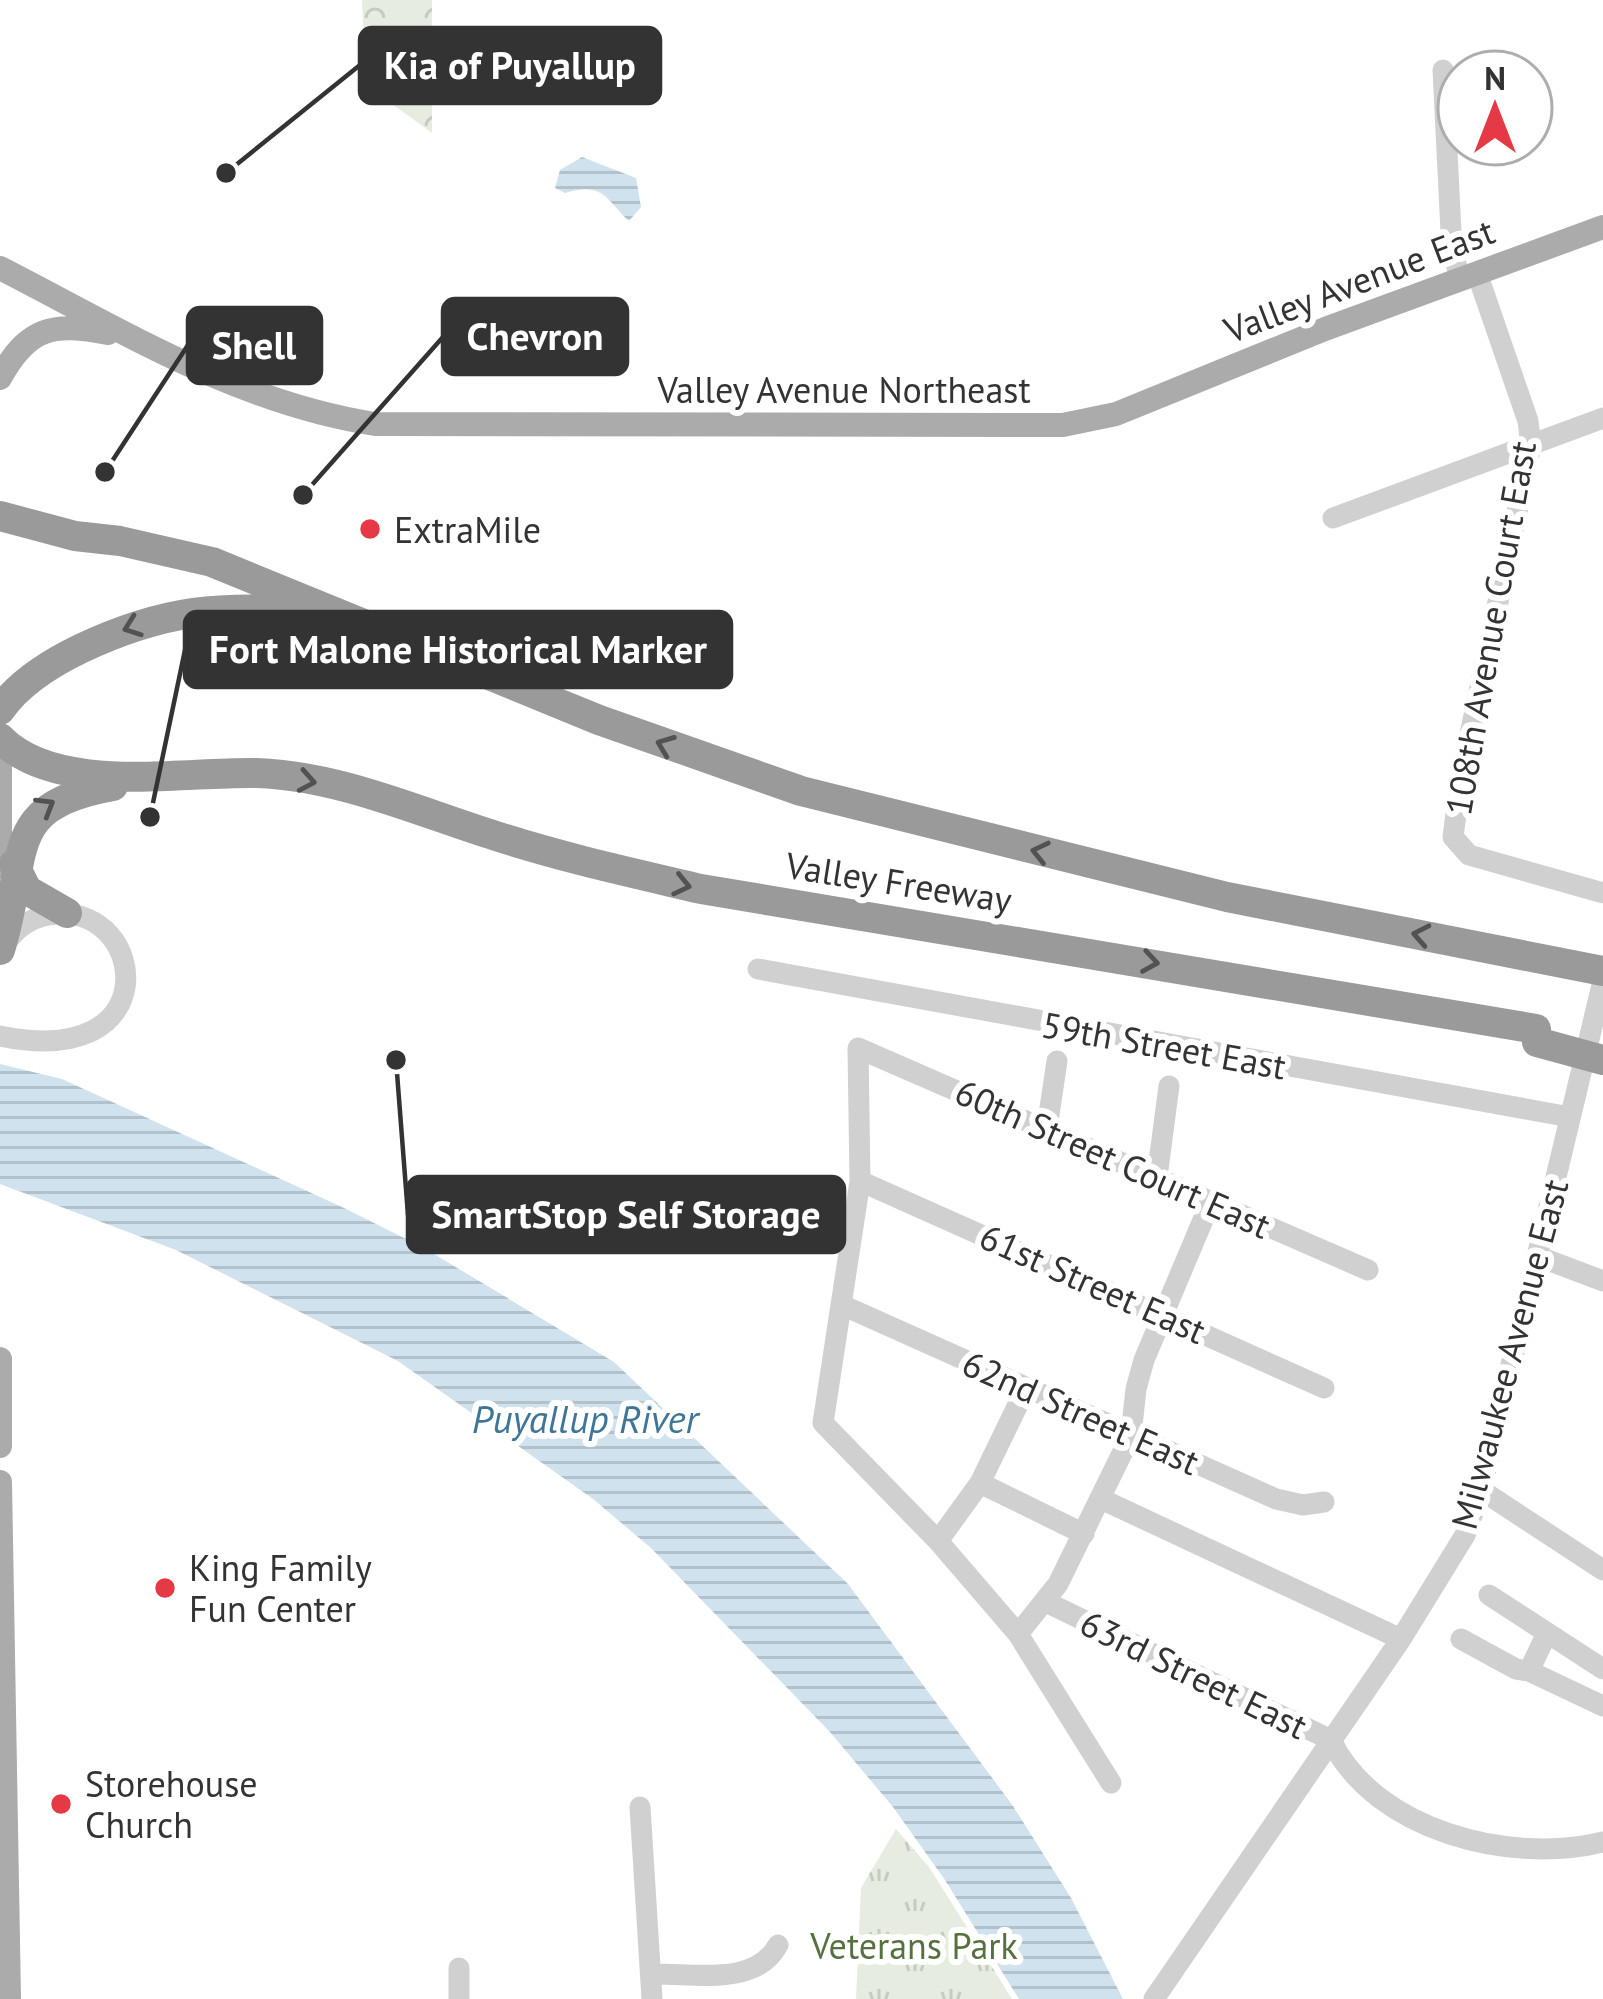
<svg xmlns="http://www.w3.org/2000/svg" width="1603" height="1999" font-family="'PT Sans',sans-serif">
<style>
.forest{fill:url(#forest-crowns)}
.park{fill:url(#park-tufts)}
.water{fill:url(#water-rules)}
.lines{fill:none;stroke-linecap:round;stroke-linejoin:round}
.minor{stroke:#d0d0d0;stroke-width:21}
.major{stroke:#ababab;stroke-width:24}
.highway{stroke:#9a9a9a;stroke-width:30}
.highway-bridge{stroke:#9a9a9a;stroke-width:30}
.oneway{stroke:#525252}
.poi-dot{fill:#e63946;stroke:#fff;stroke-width:4.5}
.labels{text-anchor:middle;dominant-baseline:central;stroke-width:12;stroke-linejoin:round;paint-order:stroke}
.street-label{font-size:36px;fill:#333;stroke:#fff}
.poi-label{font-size:36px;fill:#333;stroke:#fff;text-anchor:start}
.park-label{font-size:36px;fill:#56703f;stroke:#fff}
.water-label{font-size:39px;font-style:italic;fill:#3f7597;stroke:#fff}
.leader{fill:none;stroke:#333;stroke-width:4.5}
.callout-dot{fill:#333;stroke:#fff;stroke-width:4.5}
.callout{fill:#333;stroke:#333;stroke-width:4.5}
.callout-label{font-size:39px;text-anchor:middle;font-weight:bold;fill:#fff}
</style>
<defs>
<pattern id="forest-crowns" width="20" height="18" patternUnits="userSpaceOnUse" patternTransform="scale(3)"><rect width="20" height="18" fill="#e6ecdf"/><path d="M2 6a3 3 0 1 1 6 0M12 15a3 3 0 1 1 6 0" fill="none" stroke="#c6cbc0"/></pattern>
<pattern id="park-tufts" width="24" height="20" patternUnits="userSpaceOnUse" patternTransform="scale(3)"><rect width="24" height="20" fill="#e6ecdf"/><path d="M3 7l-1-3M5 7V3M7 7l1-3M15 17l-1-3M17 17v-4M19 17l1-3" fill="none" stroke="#c6cbc0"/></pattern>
<pattern id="water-rules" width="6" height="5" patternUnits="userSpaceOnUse" patternTransform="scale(3)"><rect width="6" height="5" fill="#cfe2ee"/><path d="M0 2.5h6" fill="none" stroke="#b2c2cd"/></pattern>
</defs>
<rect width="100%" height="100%" fill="#fff"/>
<path class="forest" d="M362 0H432V133L366 85Z"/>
<path class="park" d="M896 1829 929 1867 1012 1999H856L861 1888Z"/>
<path class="water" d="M582 157 636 178 641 207 629 221C606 200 604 181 565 193L555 188 560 170Z
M0 1064 62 1079 342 1207 424 1248 614 1362 848 1584 1013 1806 1071 1898 1123 1999H1019L945 1880 893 1807 830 1732 651 1548 593 1499 398 1361 176 1250 0 1184Z"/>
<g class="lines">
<path class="minor" d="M1443 70 1452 252 1461 279
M1477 273 1528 421 1531 445 1460 782 1453 837 1469 855 1603 893
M1333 518 1603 418
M758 969 1570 1117
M0 1036C167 1071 148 908 57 914 34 915 16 927 4 946
M1047 1128 1057 1061
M1157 1177 1169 1086
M860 1181 1324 1388
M1537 1256 1603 1281
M842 1305 1276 1499 1303 1505 1324 1502
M980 1483 1084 1534
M1481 1490 1603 1570
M1101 1499 1401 1639
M938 1541 980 1483 1026 1388
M1489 1595 1603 1669
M1046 1602 1331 1740C1375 1831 1511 1865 1603 1842
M1018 1634 1058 1584 1131 1435 1136 1389 1144 1360 1211 1201
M1461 1639 1516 1669 1529 1671 1547 1633
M1529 1671 1603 1706
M1111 1783 1018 1634 938 1541 823 1423 860 1181 858 1048 1368 1270
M640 1807 652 1999
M459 1968V1999
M652 1974C693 1973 756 1987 778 1945
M1154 1999 1401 1639 1465 1535 1481 1490 1603 981"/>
<path class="major" d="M0 268C121 330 238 403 375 424L1063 425 1116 414 1325 329 1603 227
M0 378C28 327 53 322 108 333
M0 759V867
M0 1359V1446
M0 1482 9 1999"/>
<path class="highway" d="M0 516 75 536 120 541 212 562 599 720 801 791 1227 897 1603 971
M0 710C19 683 49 664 80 649 164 609 222 605 313 612
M0 738C56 796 183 771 257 773 340 776 419 812 496 836 564 858 633 873 701 889L1536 1029
M14 864 27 890 67 913
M0 950C30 853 0 806 113 786"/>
<path class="highway-bridge" d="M1537 1042 1603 1060"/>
</g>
<defs><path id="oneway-chevron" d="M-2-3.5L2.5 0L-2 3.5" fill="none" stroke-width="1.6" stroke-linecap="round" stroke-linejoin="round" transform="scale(3)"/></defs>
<g class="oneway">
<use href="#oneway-chevron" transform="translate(132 627) rotate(160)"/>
<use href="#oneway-chevron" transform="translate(665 745) rotate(-159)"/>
<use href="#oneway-chevron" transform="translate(307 781) rotate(10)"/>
<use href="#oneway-chevron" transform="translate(46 806) rotate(-31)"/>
<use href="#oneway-chevron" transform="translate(1040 852) rotate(-167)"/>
<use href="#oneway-chevron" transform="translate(682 885) rotate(13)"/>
<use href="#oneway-chevron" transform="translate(1421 935) rotate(-169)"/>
<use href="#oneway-chevron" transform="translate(1150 962) rotate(9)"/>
</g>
<g class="poi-dot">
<circle cx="370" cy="529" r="12"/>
<circle cx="165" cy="1588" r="12"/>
<circle cx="61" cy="1804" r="12"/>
</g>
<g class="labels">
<g class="street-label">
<text transform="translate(1359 280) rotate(-21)">Valley Avenue East</text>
<text x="844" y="389">Valley Avenue Northeast</text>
<text transform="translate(1490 628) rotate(-80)">108th Avenue Court East</text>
<text transform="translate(899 882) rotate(9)">Valley Freeway</text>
<text transform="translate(1164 1045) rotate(10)">59th Street East</text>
<text transform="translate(1113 1158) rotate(24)">60th Street Court East</text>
<text transform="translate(1093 1283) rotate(24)">61st Street East</text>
<text transform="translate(1509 1354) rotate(-75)">Milwaukee Avenue East</text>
<text transform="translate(1081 1412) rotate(24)">62nd Street East</text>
<text transform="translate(1194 1674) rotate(26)">63rd Street East</text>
</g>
<g class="poi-label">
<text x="394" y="529">ExtraMile</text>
<text x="189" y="1567">King Family<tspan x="189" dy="41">Fun Center</tspan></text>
<text x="85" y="1783">Storehouse<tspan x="85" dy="41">Church</tspan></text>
</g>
<g class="park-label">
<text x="914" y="1945">Veterans Park</text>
</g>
<g class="water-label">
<text x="585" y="1418">Puyallup River</text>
</g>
</g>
<path class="leader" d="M226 173L360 65M303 495L443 337M105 472L188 345M150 817L185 650M396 1060L408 1215"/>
<g class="callout-dot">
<circle cx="226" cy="173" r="12"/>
<circle cx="303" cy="495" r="12"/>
<circle cx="105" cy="472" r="12"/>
<circle cx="150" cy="817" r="12"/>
<circle cx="396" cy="1060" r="12"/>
</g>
<g class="callout">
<rect x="360" y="28" width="300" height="75" rx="12"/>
<rect x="443" y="299" width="184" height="75" rx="12"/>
<rect x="188" y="308" width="133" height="75" rx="12"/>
<rect x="185" y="612" width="546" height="75" rx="12"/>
<rect x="408" y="1177" width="436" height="75" rx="12"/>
</g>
<g class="callout-label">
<text x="510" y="79">Kia of Puyallup</text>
<text x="535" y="350">Chevron</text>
<text x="254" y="359">Shell</text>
<text x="458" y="663">Fort Malone Historical Marker</text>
<text x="626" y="1228">SmartStop Self Storage</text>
</g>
<g transform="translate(1495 108)"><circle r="57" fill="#ffffff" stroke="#adadad" stroke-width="3"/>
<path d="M0-9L21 45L0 30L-21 45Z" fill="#e63946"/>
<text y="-18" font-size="33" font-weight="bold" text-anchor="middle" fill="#333333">N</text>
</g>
</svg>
